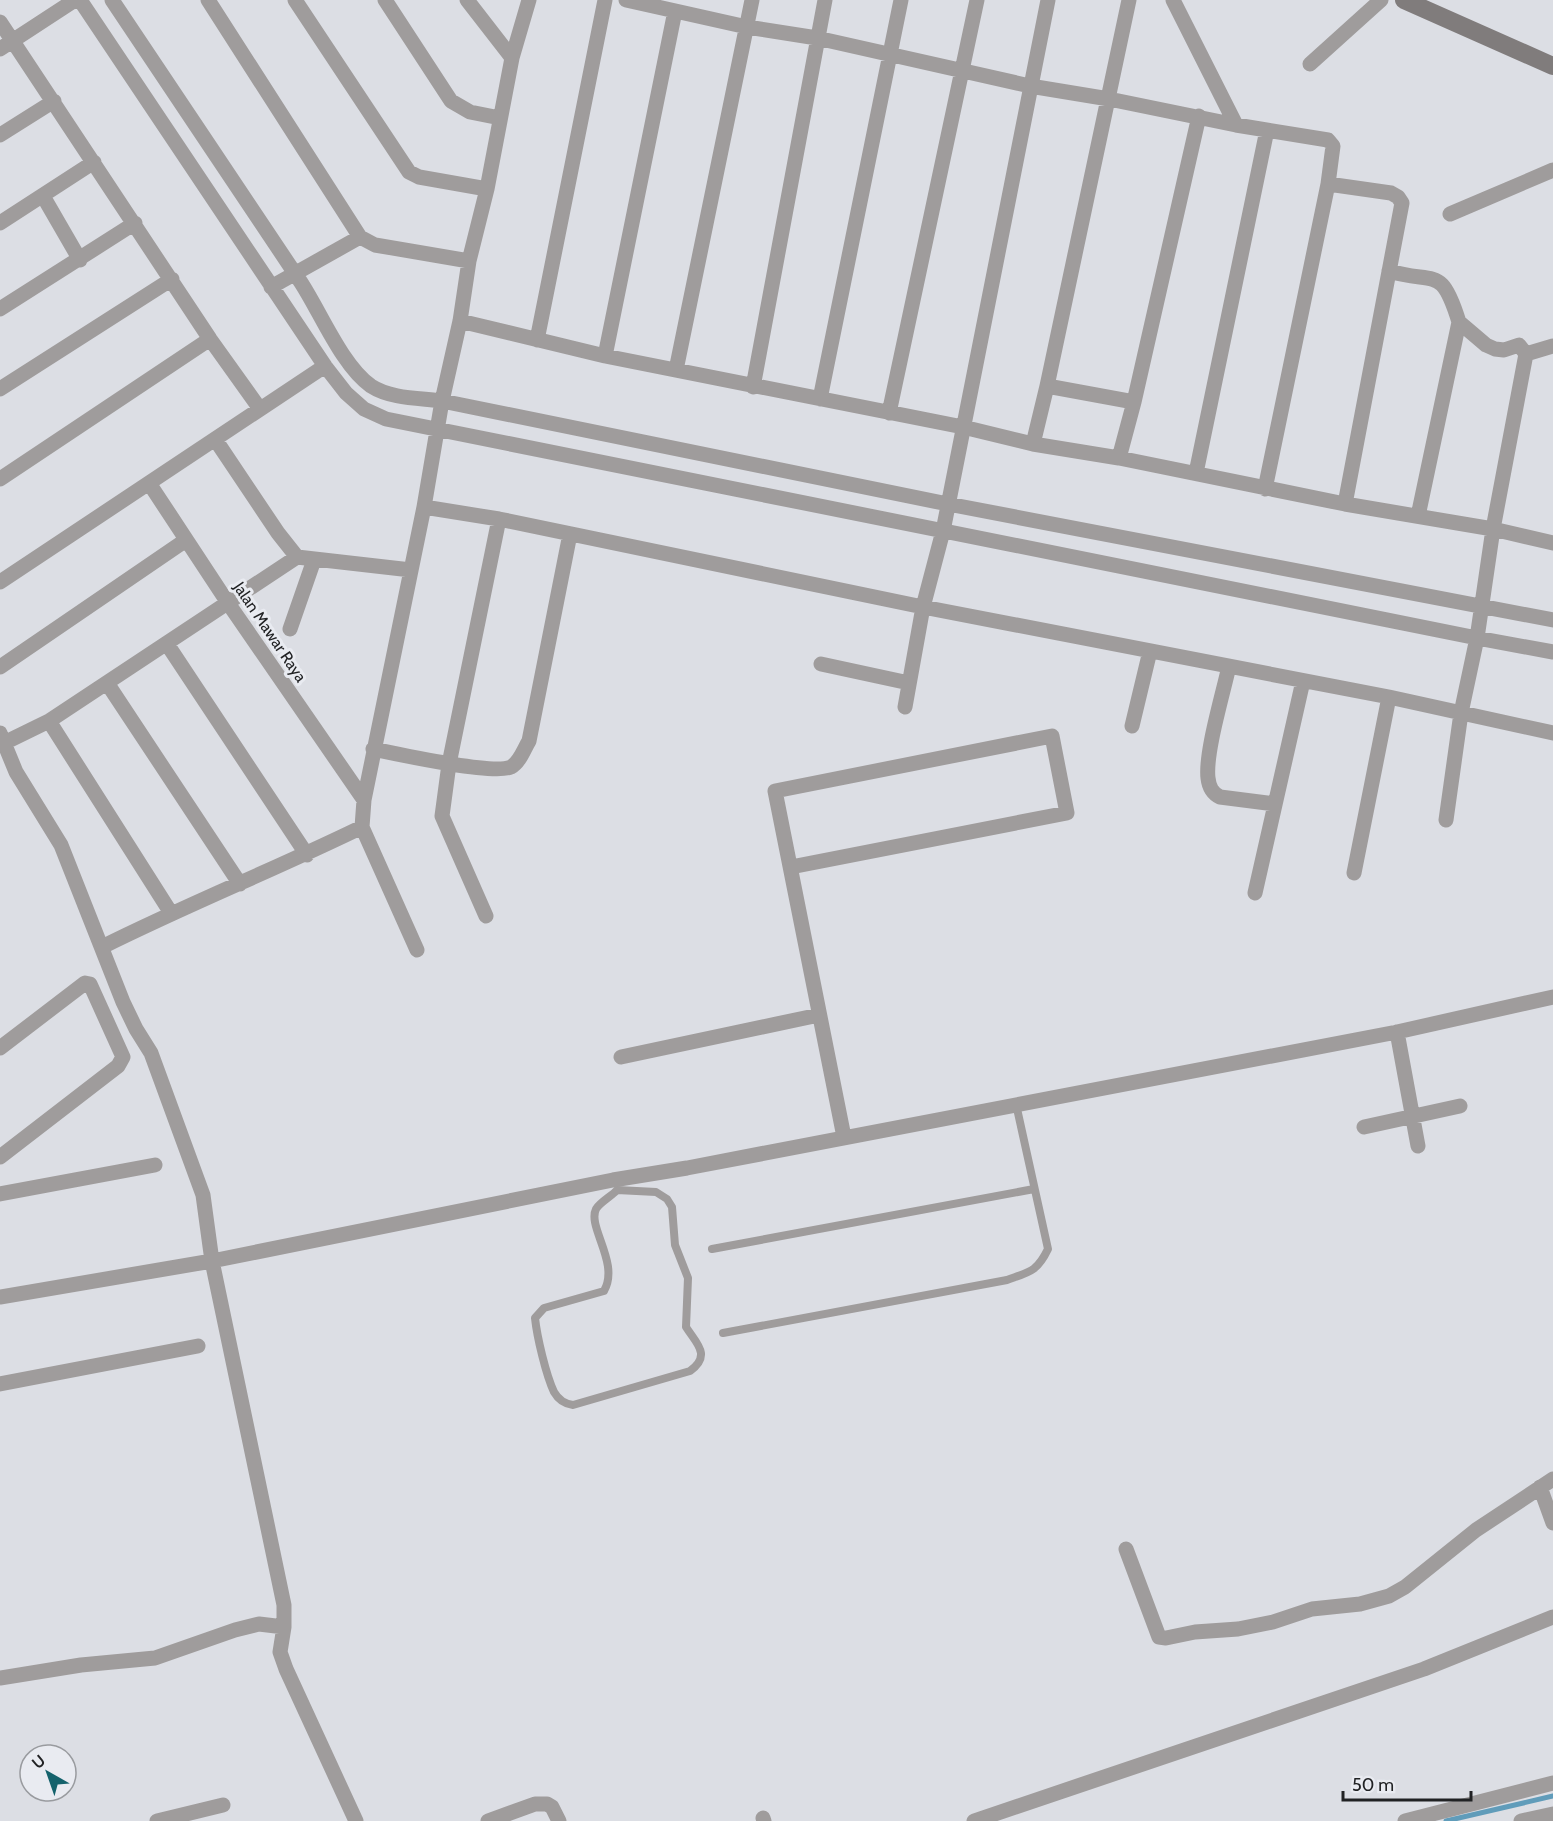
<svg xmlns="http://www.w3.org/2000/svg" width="1553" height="1821" font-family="Cabin,sans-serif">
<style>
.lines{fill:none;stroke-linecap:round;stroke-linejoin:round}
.stream{stroke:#609cba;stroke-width:5}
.lane{stroke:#9f9c9c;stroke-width:8}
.street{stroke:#9f9c9c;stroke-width:15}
.secondary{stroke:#807c7c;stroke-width:18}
.labels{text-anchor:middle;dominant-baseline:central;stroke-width:6;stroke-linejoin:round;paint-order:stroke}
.street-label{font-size:16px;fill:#212224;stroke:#e9ebf1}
</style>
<rect width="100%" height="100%" fill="#dcdee4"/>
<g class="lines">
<path class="stream" d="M1446 1821 1553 1796"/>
<path class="lane" d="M617 1190 656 1192 667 1199 672 1207 675 1245 688 1278 686 1327C696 1343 712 1355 690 1371L573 1405C565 1404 558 1399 554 1392 546 1375 537 1337 535 1318L544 1308 604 1291C620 1263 587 1227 596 1209 600 1202 612 1196 617 1190Z
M712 1249 1034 1189
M723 1333 1007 1280C1029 1272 1037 1272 1048 1249L1016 1104"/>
<path class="street" d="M80 0 325 366 346 393 364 409 386 419 1477 638 1553 652
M112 0C175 94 237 187 300 281 320 311 342 366 371 386 391 399 420 398 442 401L948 504 1553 620
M208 0 360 237 375 245 469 261
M295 0 409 172 419 177 487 189
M385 0 451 101 470 112 500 118
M467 0 512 58
M626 0 747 27 817 38 1030 86 1109 99 1236 125 1328 140 1333 146 1328 184 1265 489
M1173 0 1236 125
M0 22 210 339 260 409
M0 49 75 0
M1310 64 1381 0
M0 135 54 101
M1328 184 1391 193 1398 197 1402 203 1345 504
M43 196 80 260
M1450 214 1553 170
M0 223 94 162
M1389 271C1436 285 1441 264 1459 322L1418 516
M271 287 360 237
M0 309 135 223
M460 321 605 356 963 427 1033 444 1119 458 1345 504 1493 529 1553 543
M537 340 605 0
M1526 354 1553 346
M605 356 675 11
M676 370 752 0
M1047 386 1134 402
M753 387 825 0
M0 389 172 279
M820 399 901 0
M889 413 977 0
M215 439 278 533 297 557 411 570
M1033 444 1047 386 1129 0
M1119 458 1134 402 1199 116
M1196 473 1267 130
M0 479 210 339
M149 483 228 603 364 800
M424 507 499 519 923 607 1389 697 1553 733
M0 582 325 366
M290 629 314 560
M167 644 307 855
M821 664 909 683
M1229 666C1223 694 1205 753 1208 778 1209 787 1212 793 1220 797L1275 804
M0 667 186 540
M107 683 240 884
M905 707 923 607 943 531 1048 0
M1132 726 1150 651
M0 733 16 772 61 845 123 1002 136 1029 151 1053 203 1195 212 1261 284 1605V1627L280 1652 286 1669 356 1821
M4 743 49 721
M373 749C397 754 493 775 511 767 520 762 524 749 529 741L570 534
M1446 820 1461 713 1477 638 1493 529 1526 354 1519 345 1504 350 1495 349 1486 345 1459 322
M791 867 1067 813 1052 736 775 791 844 1137
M1354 873 1389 697
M1255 893 1303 681
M171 913 49 721 297 557
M486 916 442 816 449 764 499 519
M102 947C188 904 276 869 362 827
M417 950 362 827 364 800 424 507 442 401 460 321 469 261 487 189 512 58 529 0
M1397 1032 1418 1146
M0 1048 85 983 90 984 123 1057 118 1066 0 1157
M621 1057 819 1015
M1364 1127 1460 1106
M0 1194 155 1165
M0 1297 212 1261 613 1180 687 1168 1397 1032 1553 997
M0 1384 198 1346
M1540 1487 1553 1523
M1126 1549 1159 1637 1166 1638 1195 1632 1238 1629 1273 1622 1312 1609 1360 1604 1389 1596 1405 1587 1476 1530 1553 1479
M0 1678 81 1665 155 1658 235 1630 259 1624 284 1627
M763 1818 764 1821
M157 1821 223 1805
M488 1821 535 1804H547L552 1807 559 1821
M974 1821 1424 1669 1553 1617
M1405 1821 1553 1783
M1521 1821 1553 1814"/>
<path class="secondary" d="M1404 0 1553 66"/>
</g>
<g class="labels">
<g class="street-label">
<text transform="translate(270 632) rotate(56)">Jalan Mawar Raya</text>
</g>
</g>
<g transform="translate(48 1773) rotate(320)"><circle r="28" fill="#e9ebf1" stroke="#999b9f" stroke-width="1.5"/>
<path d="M0-4.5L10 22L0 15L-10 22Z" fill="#14626c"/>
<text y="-9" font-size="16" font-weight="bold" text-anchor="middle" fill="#212224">U</text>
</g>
<path d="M1343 1791v9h128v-9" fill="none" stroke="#212224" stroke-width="3"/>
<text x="1352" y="1791" font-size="18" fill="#212224" stroke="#e9ebf1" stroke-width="4.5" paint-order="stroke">50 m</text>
</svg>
